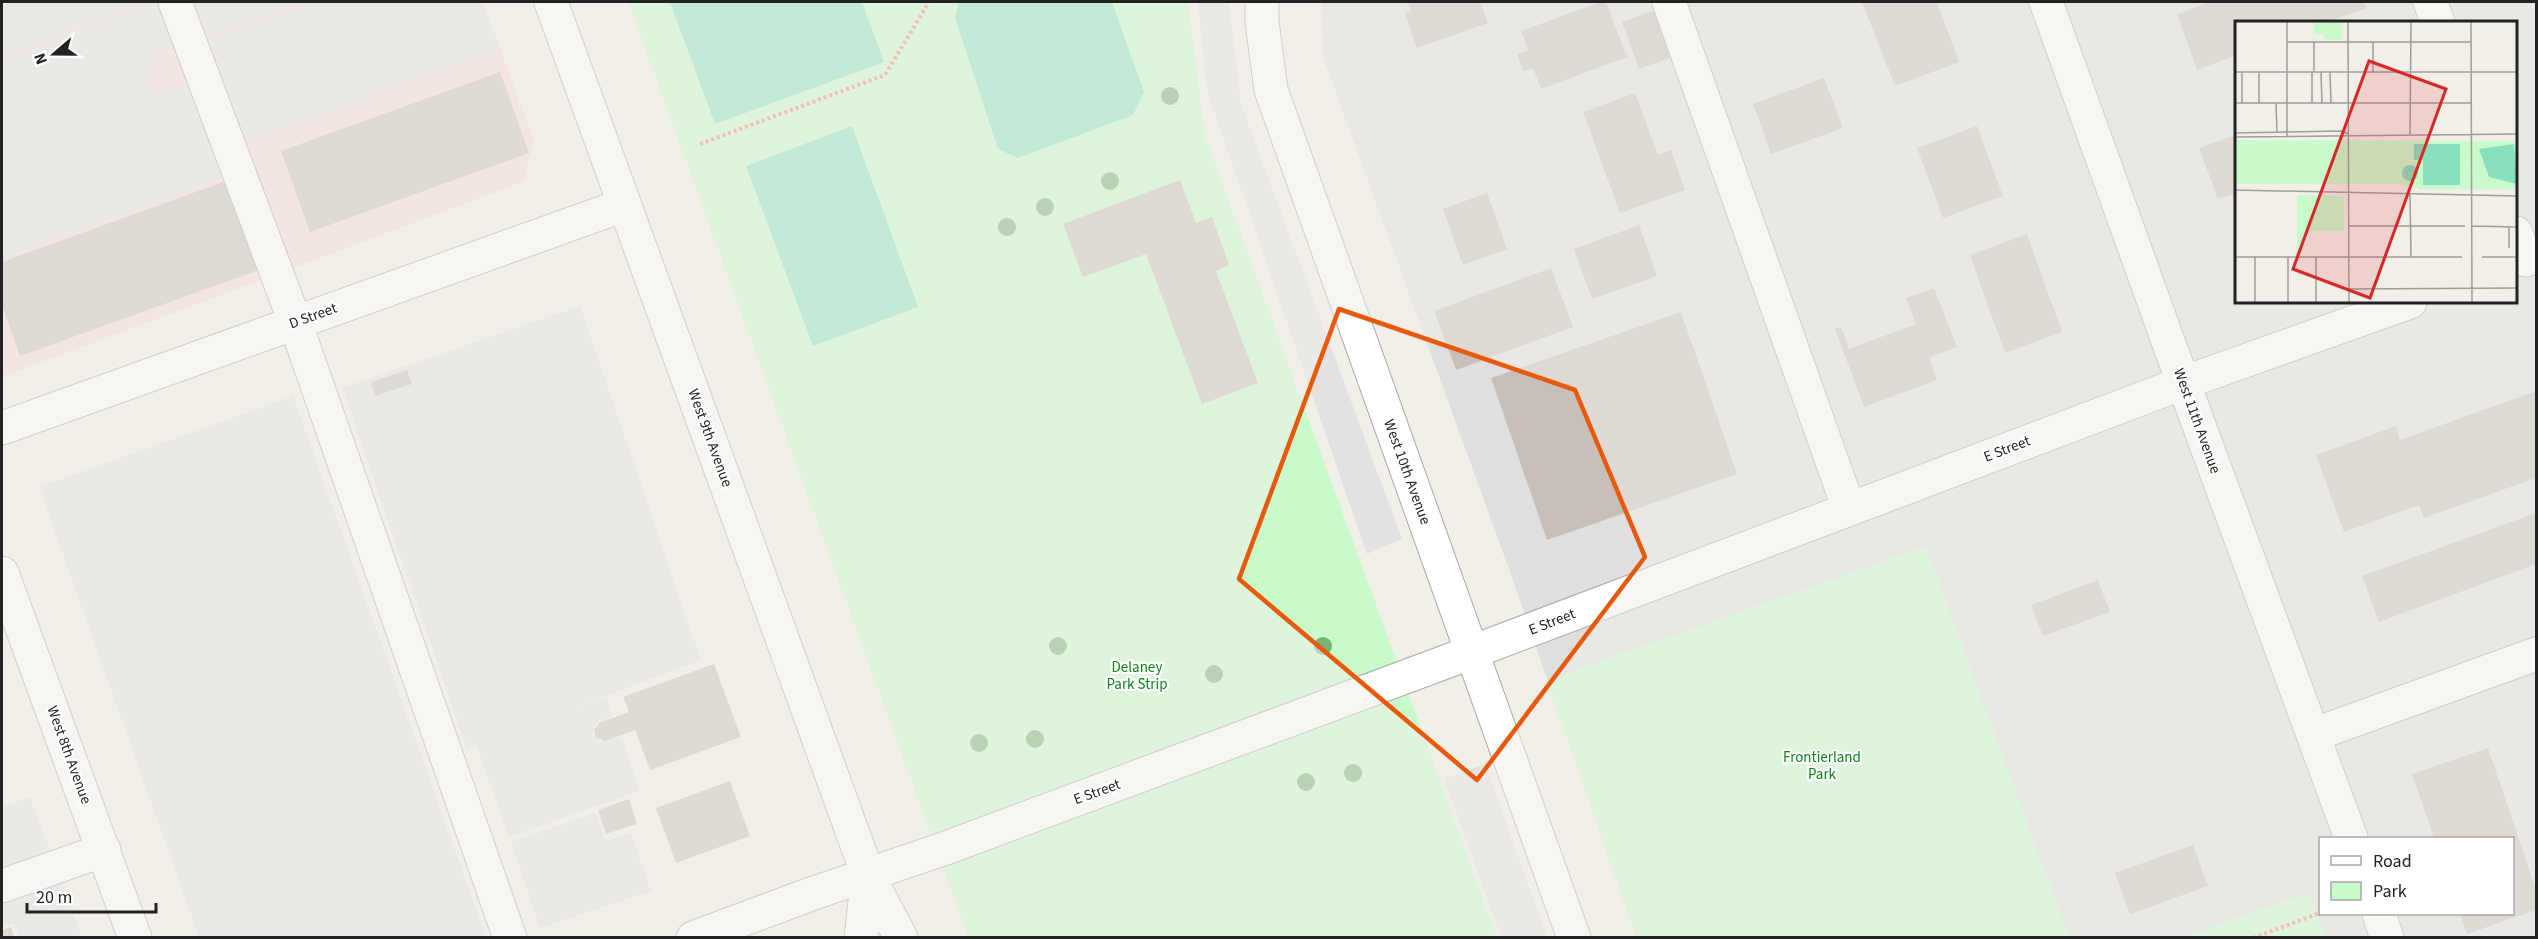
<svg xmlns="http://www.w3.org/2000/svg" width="2538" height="939" font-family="'Source Sans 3',sans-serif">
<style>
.residential{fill:#e0dfdf;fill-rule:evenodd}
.commercial{fill:#f2dad9}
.park{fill:#c8facc}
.pitch{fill:#88e0be}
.parking{fill:#e2e2e2}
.building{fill:#c7bfb8}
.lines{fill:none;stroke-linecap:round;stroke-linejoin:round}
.minor-casing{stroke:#a9a9a9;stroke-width:35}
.path{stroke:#fa8072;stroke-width:4;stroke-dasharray:3 3;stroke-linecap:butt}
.minor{stroke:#fff;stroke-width:33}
.tree{fill:#74b475}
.marked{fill:none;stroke:#e8590c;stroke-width:4.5;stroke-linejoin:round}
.labels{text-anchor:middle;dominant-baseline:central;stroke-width:4.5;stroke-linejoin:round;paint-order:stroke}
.street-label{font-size:15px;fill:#222;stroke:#fff}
.park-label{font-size:15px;fill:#0c8416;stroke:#fff}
.inset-road{fill:none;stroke:#9f9d99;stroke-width:1.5}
.view{fill:#d62828;fill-opacity:0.15;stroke:#d62828;stroke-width:3}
.inset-edge{fill:none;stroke:#222;stroke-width:3}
</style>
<rect width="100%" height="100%" fill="#f2efe9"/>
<path class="residential" d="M1321 2H2536V937H1636L1509 569 1323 57ZM2236 22H2516V302H2236ZM2320 838H2512V914H2320Z"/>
<path class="commercial" d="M2 2H483L534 140 523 182 2 377Z"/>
<path class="park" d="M628 2H1188L1205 135 1497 937H968Z
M1926 546 2067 931 2071 937H1637L1546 680Z
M2308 892 2326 937H2184Z"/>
<path class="pitch" d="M670 2H862L884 62 715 124Z
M959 2H1112L1144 92 1133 115 1018 158 998 149 955 18Z
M852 126 918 307 813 346 746 166Z"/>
<path class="parking" d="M2 2H150L2 57Z
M159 2 177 45 158 52 147 71 156 95 190 83 225 178 2 258V60Z
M195 2H306L208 37Z
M317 2H483L501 50 246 141 209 40Z
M1198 2H1229L1241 104 1402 539 1367 554 1207 91Z
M580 306 701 660 568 710 606 697 613 716 598 722 594 726 592 735 600 742 621 737 640 791 509 837 476 745 467 748 342 388Z
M293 396 486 937H199L39 487Z
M1485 764 1547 937H1501L1444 779Z
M30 797 82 937H19L13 923 2 927V807Z
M596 813 605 841 631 833 651 891 540 928 511 842Z"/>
<path class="building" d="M1408 2H1480L1488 23 1417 48 1405 13 1411 11Z
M1600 2H1606L1627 57 1541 89 1533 68 1523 71 1517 54 1528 50 1521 31Z
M1862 2H1937L1959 62 1895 86Z
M2210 2H2365L2367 8 2327 22H2236V55L2197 70 2177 14Z
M1658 9 1675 56 1639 69 1622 22Z
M500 72 529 153 310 232 281 151Z
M1824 78 1843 128 1771 154 1753 104Z
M1635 93 1658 155 1671 150 1685 190 1620 213 1583 112Z
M1977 126 2003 196 1943 218 1917 148Z
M2236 135V193L2218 199 2199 148Z
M1180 180 1196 223 1212 217 1229 265 1216 271 1258 383 1202 404 1146 254 1083 277 1063 224Z
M226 181 259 270 20 356 2 305V262Z
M1487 193 1507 249 1463 265 1443 209Z
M1639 225 1657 276 1592 299 1574 249Z
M2027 234 2062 332 2005 353 1970 255Z
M1551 268 1573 327 1456 370 1434 311Z
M1934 288 1957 347 1929 358 1937 380 1864 407 1835 329 1841 327 1849 349 1916 324 1906 298Z
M1681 312 1737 474 1547 540 1491 378Z
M407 370 412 384 375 396 371 382Z
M2536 391V478L2424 518 2419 505 2344 532 2316 455 2396 426 2400 440Z
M2536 513V564L2379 622 2362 576Z
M2098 580 2110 612 2043 636 2031 605Z
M714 664 741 737 650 770 635 730 605 741 596 738 594 730 599 723 629 712 623 697Z
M2488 748 2536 890V910L2467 934 2460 914H2512V838H2434L2412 774Z
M730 781 750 836 676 863 656 808Z
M629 799 637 824 606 834 598 810Z
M2193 845 2208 886 2130 914 2115 873Z
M11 927 15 938H2V930Z"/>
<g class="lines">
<g class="minor-casing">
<path id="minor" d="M175 2 295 322 510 938
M551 2 868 875 901 938
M1262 2V22L1271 90 1574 938
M1669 2 1849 509
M2046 2 2168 341 2351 838
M2430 2 2438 22
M2516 233 2526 260
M2 428 624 205
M2 573 135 938
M2313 735 2536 654
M2 886 104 850
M2379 914 2387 938
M693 938 811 894 946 848 1472 652 2183 383 2410 302
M861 938 868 875"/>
</g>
<path class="path" d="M700 144 885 75 929 2
M2253 938 2320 913"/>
<use href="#minor" class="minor"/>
</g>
<g class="tree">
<circle cx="1170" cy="96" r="9"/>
<circle cx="1110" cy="181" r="9"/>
<circle cx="1045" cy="207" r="9"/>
<circle cx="1007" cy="227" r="9"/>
<circle cx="1058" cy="646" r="9"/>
<circle cx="1323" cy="646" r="9"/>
<circle cx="1214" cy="674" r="9"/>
<circle cx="1035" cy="739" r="9"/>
<circle cx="979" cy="743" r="9"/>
<circle cx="1353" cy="773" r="9"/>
<circle cx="1306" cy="782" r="9"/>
</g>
<path d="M0 0H2538V939H0ZM1339 309 1575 390 1645 557 1477 780 1239 579Z" fill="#f2efe9" fill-opacity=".55" fill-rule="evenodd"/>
<path class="marked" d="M1339 309 1575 390 1645 557 1477 780 1239 579Z"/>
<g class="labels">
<g class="street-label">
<text transform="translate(313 316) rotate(-20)">D Street</text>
<text transform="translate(2197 421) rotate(70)">West 11th Avenue</text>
<text transform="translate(710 438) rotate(70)">West 9th Avenue</text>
<text transform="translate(2007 449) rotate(-21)">E Street</text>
<text transform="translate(1407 472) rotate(70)">West 10th Avenue</text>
<text transform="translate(1552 622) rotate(-21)">E Street</text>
<text transform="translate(69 755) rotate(70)">West 8th Avenue</text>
<text transform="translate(1097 792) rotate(-20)">E Street</text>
</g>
<g class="park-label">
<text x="1137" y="667">Delaney<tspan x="1137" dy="17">Park Strip</tspan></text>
<text x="1822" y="757">Frontierland<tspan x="1822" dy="17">Park</tspan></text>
</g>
</g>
<g transform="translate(2235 21)">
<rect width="282" height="282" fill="#f2efe9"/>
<path d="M79 0H107L106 19H90L88 13H79ZM0 119 282 120V168H186L164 163H0ZM62 174 109 175V210H71L69 231H62Z" fill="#c8facc"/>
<path d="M179 123H225V164H188V139H179ZM279 123 282 163 254 156 244 128ZM167 152a8 8 0 1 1 16 0a8 8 0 1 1-16 0Z" fill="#88e0be"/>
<path class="inset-road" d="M113 0 114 282M236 0 237 282M52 21H236M0 51H282M7 51V82M24 51V82M77 51V82M79 51V21M86 51 87 82M95 51 96 82M138 51V21M0 82H236M41 82 42 111M0 112 107 110 113 113M175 113 176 0M52 115V0M0 116 282 113M0 169 282 175M175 173 176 236M114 205H230M236 205 282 206M274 206V227M0 236H227M20 236V282M247 236H282M114 268 282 267M53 282V236M81 282V236"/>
<path class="view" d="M134 40 211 68 135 277 58 248Z"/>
<rect width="282" height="282" class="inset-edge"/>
</g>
<rect width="2538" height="939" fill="none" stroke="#222222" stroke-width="6"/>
<rect x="2319" y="837" width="195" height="78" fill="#ffffff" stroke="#a7a7a7" stroke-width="1.5"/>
<rect x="2331" y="856" width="30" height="9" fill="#ffffff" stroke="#a7a7a7" stroke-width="1.5"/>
<text x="2373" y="867" font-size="18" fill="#222222">Road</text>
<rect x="2331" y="882" width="30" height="18" fill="#c8facc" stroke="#a7a7a7" stroke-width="1.5"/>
<text x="2373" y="897" font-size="18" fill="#222222">Park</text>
<g transform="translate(54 54) rotate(250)" stroke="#ffffff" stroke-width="4.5" paint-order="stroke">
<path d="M0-4.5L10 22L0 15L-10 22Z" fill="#222222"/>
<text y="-9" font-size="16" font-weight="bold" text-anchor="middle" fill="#222222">N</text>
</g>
<path d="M27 903v9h129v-9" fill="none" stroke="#222222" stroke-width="3"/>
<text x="36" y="903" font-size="18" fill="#222222" stroke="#ffffff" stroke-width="4.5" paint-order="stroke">20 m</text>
</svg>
